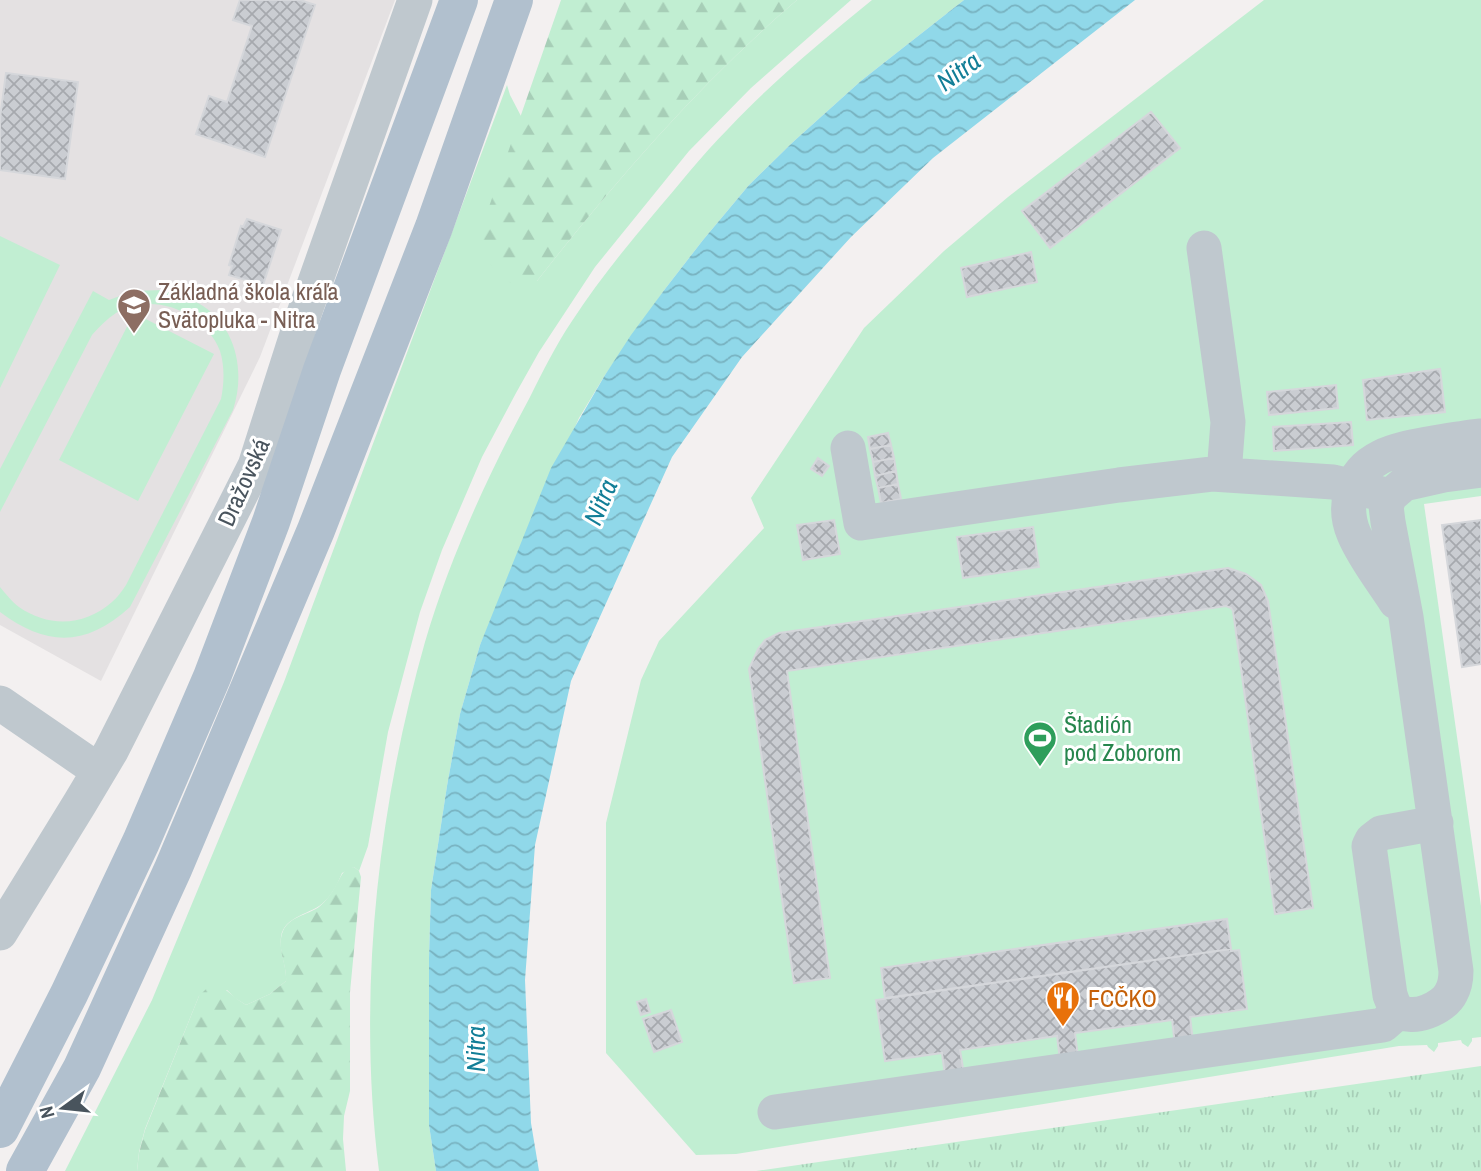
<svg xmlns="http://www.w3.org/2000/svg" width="1481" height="1171" font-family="'Archivo Narrow',sans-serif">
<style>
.education{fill:#e4e1e2}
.grass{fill:#c1eed2}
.forest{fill:url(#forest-firs)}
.park{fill:url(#park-tufts)}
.water{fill:url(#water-waves)}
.building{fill:url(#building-cross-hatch);stroke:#d5d7db;stroke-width:2}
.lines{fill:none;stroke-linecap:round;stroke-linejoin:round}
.minor{stroke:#bfc8ce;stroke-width:35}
.major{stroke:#b1c0ce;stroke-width:38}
.labels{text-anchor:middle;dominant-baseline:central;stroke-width:6;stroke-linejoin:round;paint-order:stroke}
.education-label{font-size:24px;fill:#785e54;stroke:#fff;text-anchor:start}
.street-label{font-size:24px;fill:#49545d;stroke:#fff}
.leisure-label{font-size:24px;fill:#27864d;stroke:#fff;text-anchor:start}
.food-label{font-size:24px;fill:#c56008;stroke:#fff;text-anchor:start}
.water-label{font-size:26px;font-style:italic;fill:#127e97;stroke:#fff}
</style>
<defs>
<pattern id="forest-firs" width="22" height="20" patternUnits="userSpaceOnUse" patternTransform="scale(1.75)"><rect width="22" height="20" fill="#c1eed2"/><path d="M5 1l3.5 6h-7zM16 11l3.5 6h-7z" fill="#a7ceb7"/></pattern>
<pattern id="park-tufts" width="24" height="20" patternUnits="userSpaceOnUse" patternTransform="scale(1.75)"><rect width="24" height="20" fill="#c1eed2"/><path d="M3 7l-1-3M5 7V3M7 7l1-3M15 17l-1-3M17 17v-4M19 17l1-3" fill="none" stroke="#a7ceb7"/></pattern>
<pattern id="water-waves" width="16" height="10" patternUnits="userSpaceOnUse" patternTransform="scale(1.75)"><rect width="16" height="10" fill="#90d8e9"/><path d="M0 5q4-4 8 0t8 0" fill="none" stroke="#78b2c0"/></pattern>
<pattern id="building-cross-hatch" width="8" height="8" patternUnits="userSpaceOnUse" patternTransform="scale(1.75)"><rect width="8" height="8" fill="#cacdd2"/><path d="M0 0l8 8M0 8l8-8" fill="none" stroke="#a6a9ae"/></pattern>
</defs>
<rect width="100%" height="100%" fill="#f3f0f0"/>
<path class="education" d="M0 0H395L260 357 101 681 0 625Z"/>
<path class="grass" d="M797 0H851L751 88 689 151 595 267 539 352 516 393 482 457 442 550 420 612 388 732 368 846 359 871 354 867 342 873C338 883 333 893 325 901 312 915 284 915 281 937 279 952 287 966 286 981L270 994 246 1005 235 998 227 990 199 996 145 1129 139 1152 137 1171H65L152 1000 284 682 507 85 510 95 522 118 537 281C616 180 700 83 797 0Z
M872 0H964L862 80 793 142 749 185 703 240 665 289 605 375 579 418 480 645 460 714 447 786 431 890 429 958V1125L436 1171H379C357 997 377 811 425 642 450 557 488 475 530 397 543 371 556 345 572 321 596 284 625 248 653 215 678 186 701 156 728 129 772 82 822 41 872 0Z
M1264 0H1481V496L1424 504 1481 906V1037L1472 1038V1041L1468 1047 1462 1043 1461 1040 1438 1043V1046L1434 1052 1428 1047 1427 1045 1399 1046 755 1151 736 1154 696 1155 606 1053V823L641 680 659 641 764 528 751 498 864 328 944 251 1008 197Z
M0 236 60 265 0 388Z
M162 290C174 294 187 297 198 303 236 324 246 371 233 410L130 607C86 647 47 647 0 612V587C6 594 12 602 19 607 49 628 85 626 112 602 117 598 122 591 126 585L221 399C224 384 225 367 220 351 205 312 153 291 116 313 107 319 99 327 92 335L0 512V469L93 291 109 300 134 291Z
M134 313 214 354 138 501 59 460Z"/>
<path class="forest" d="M561 0H797C700 83 616 180 537 281 534 282 530 285 527 286 511 289 493 271 487 258 482 248 483 235 483 224Z
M354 867 359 871 361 877 350 992V1091L344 1116 343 1139 346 1171H137L139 1153 145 1130 199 996 208 987 219 985C228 991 236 999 246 1005L270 994 286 981C287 964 276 948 283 931 289 917 307 915 319 907 326 901 332 893 336 885 342 876 342 869 354 867Z"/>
<path class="park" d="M1481 1066V1171H756Z"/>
<path class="water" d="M964 0H1135L933 158 851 237 742 357 672 457 571 681 535 845 525 980 531 1123 539 1171H436L429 1125V958L431 890 447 786 460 714 480 645 551 468 605 375 631 335 665 289 703 240 749 185 793 142 862 80Z"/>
<path class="building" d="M240 0H300L315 5 265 157 196 134 209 96 227 102 252 26 233 20Z
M6 73 78 82 65 179 0 170V118Z
M1151 112 1180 148 1050 248 1022 211Z
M247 219 281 230 263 285 229 275 232 266 229 265 241 226 243 227Z
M1031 252 1037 282 967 297 961 268Z
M1440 369 1445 412 1367 420 1363 380Z
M1336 385 1338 408 1269 415 1267 392Z
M1351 422 1353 445 1274 451 1273 427Z
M888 433 891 445 870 449 868 437Z
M891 445 894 458 873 462 870 449Z
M818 458 829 466 822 476 811 469Z
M894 458 896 471 875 476 873 462Z
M896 471 898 484 878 488 875 476Z
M898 484 901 499 881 503 878 488Z
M834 520 840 554 803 560 797 525Z
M1481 520V664L1462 667 1442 525Z
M1033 527 1039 567 963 578 957 537Z
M1228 568 1246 574 1261 585 1268 601 1313 908 1275 914 1233 611 1231 608 1226 606 787 671 830 978 794 983 749 669 758 649 765 640 779 633Z
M1227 919 1231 949 885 998 881 968Z
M1231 949V951L1239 950 1247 1009 1190 1017 1193 1041 1175 1044 1172 1020 1075 1033 1078 1057 1060 1060 1057 1036 960 1050 964 1074 945 1076 942 1053 885 1061 876 1000Z
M646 999 650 1012 641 1015 637 1002Z
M671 1010 682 1042 654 1052 643 1019Z"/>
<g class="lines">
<path class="minor" d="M1204 248 1228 422 1224 474
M848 448 861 523 1119 485 1212 474 1333 482 1390 496
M1396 602C1382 580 1364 558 1354 534 1348 520 1347 506 1351 492 1361 456 1396 450 1428 444 1446 441 1463 438 1481 436
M0 703 99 771
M1436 823 1381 833 1372 840 1369 846 1390 995C1392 1000 1393 1006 1398 1010 1412 1022 1444 1008 1451 993 1455 986 1456 979 1456 971L1406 617 1388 522 1386 506 1390 496 1404 484 1444 475 1481 470
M0 933 80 803 111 751 255 466 301 322 415 0
M775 1112 1383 1025 1399 1011"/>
<path class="major" d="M0 1129 69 994 141 842 212 677 271 522 322 370 459 0
M25 1171 82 1068 173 869 316 530 434 227 514 0"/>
</g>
<defs>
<g id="school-pin" transform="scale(1.75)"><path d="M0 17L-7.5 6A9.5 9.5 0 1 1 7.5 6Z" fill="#8d6e63" stroke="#fff"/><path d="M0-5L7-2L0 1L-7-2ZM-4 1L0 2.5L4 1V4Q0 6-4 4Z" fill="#fff"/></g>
<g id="stadium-pin" transform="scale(1.75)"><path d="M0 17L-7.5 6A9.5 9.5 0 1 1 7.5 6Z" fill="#2e9e5b" stroke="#fff"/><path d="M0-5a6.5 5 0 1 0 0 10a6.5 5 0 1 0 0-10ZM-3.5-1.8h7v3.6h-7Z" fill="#fff"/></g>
<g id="restaurant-pin" transform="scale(1.75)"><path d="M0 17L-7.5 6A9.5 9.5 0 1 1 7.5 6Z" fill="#e8710a" stroke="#fff"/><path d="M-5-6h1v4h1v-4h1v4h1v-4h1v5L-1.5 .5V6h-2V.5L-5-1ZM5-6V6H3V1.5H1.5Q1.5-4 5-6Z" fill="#fff"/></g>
</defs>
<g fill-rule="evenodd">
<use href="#school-pin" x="134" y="305"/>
<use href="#stadium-pin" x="1040" y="738"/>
<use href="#restaurant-pin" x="1063" y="998"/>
</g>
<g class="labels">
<g class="education-label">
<text x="158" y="291">Základná škola kráľa<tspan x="158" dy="28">Svätopluka - Nitra</tspan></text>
</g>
<g class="street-label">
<text transform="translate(243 482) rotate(-66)">Dražovská</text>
</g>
<g class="leisure-label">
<text x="1064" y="724">Štadión<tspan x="1064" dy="28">pod Zoborom</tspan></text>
</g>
<g class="food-label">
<text x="1088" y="998">FCČKO</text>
</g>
<g class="water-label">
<text transform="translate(958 71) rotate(-36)">Nitra</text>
<text transform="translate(600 502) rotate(-67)">Nitra</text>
<text transform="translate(475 1049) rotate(-90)">Nitra</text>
</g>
</g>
<g transform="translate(63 1108) rotate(255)" stroke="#ffffff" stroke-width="5" paint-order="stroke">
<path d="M0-5L12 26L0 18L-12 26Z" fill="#49545d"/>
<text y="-10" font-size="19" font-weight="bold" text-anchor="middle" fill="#49545d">N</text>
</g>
</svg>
